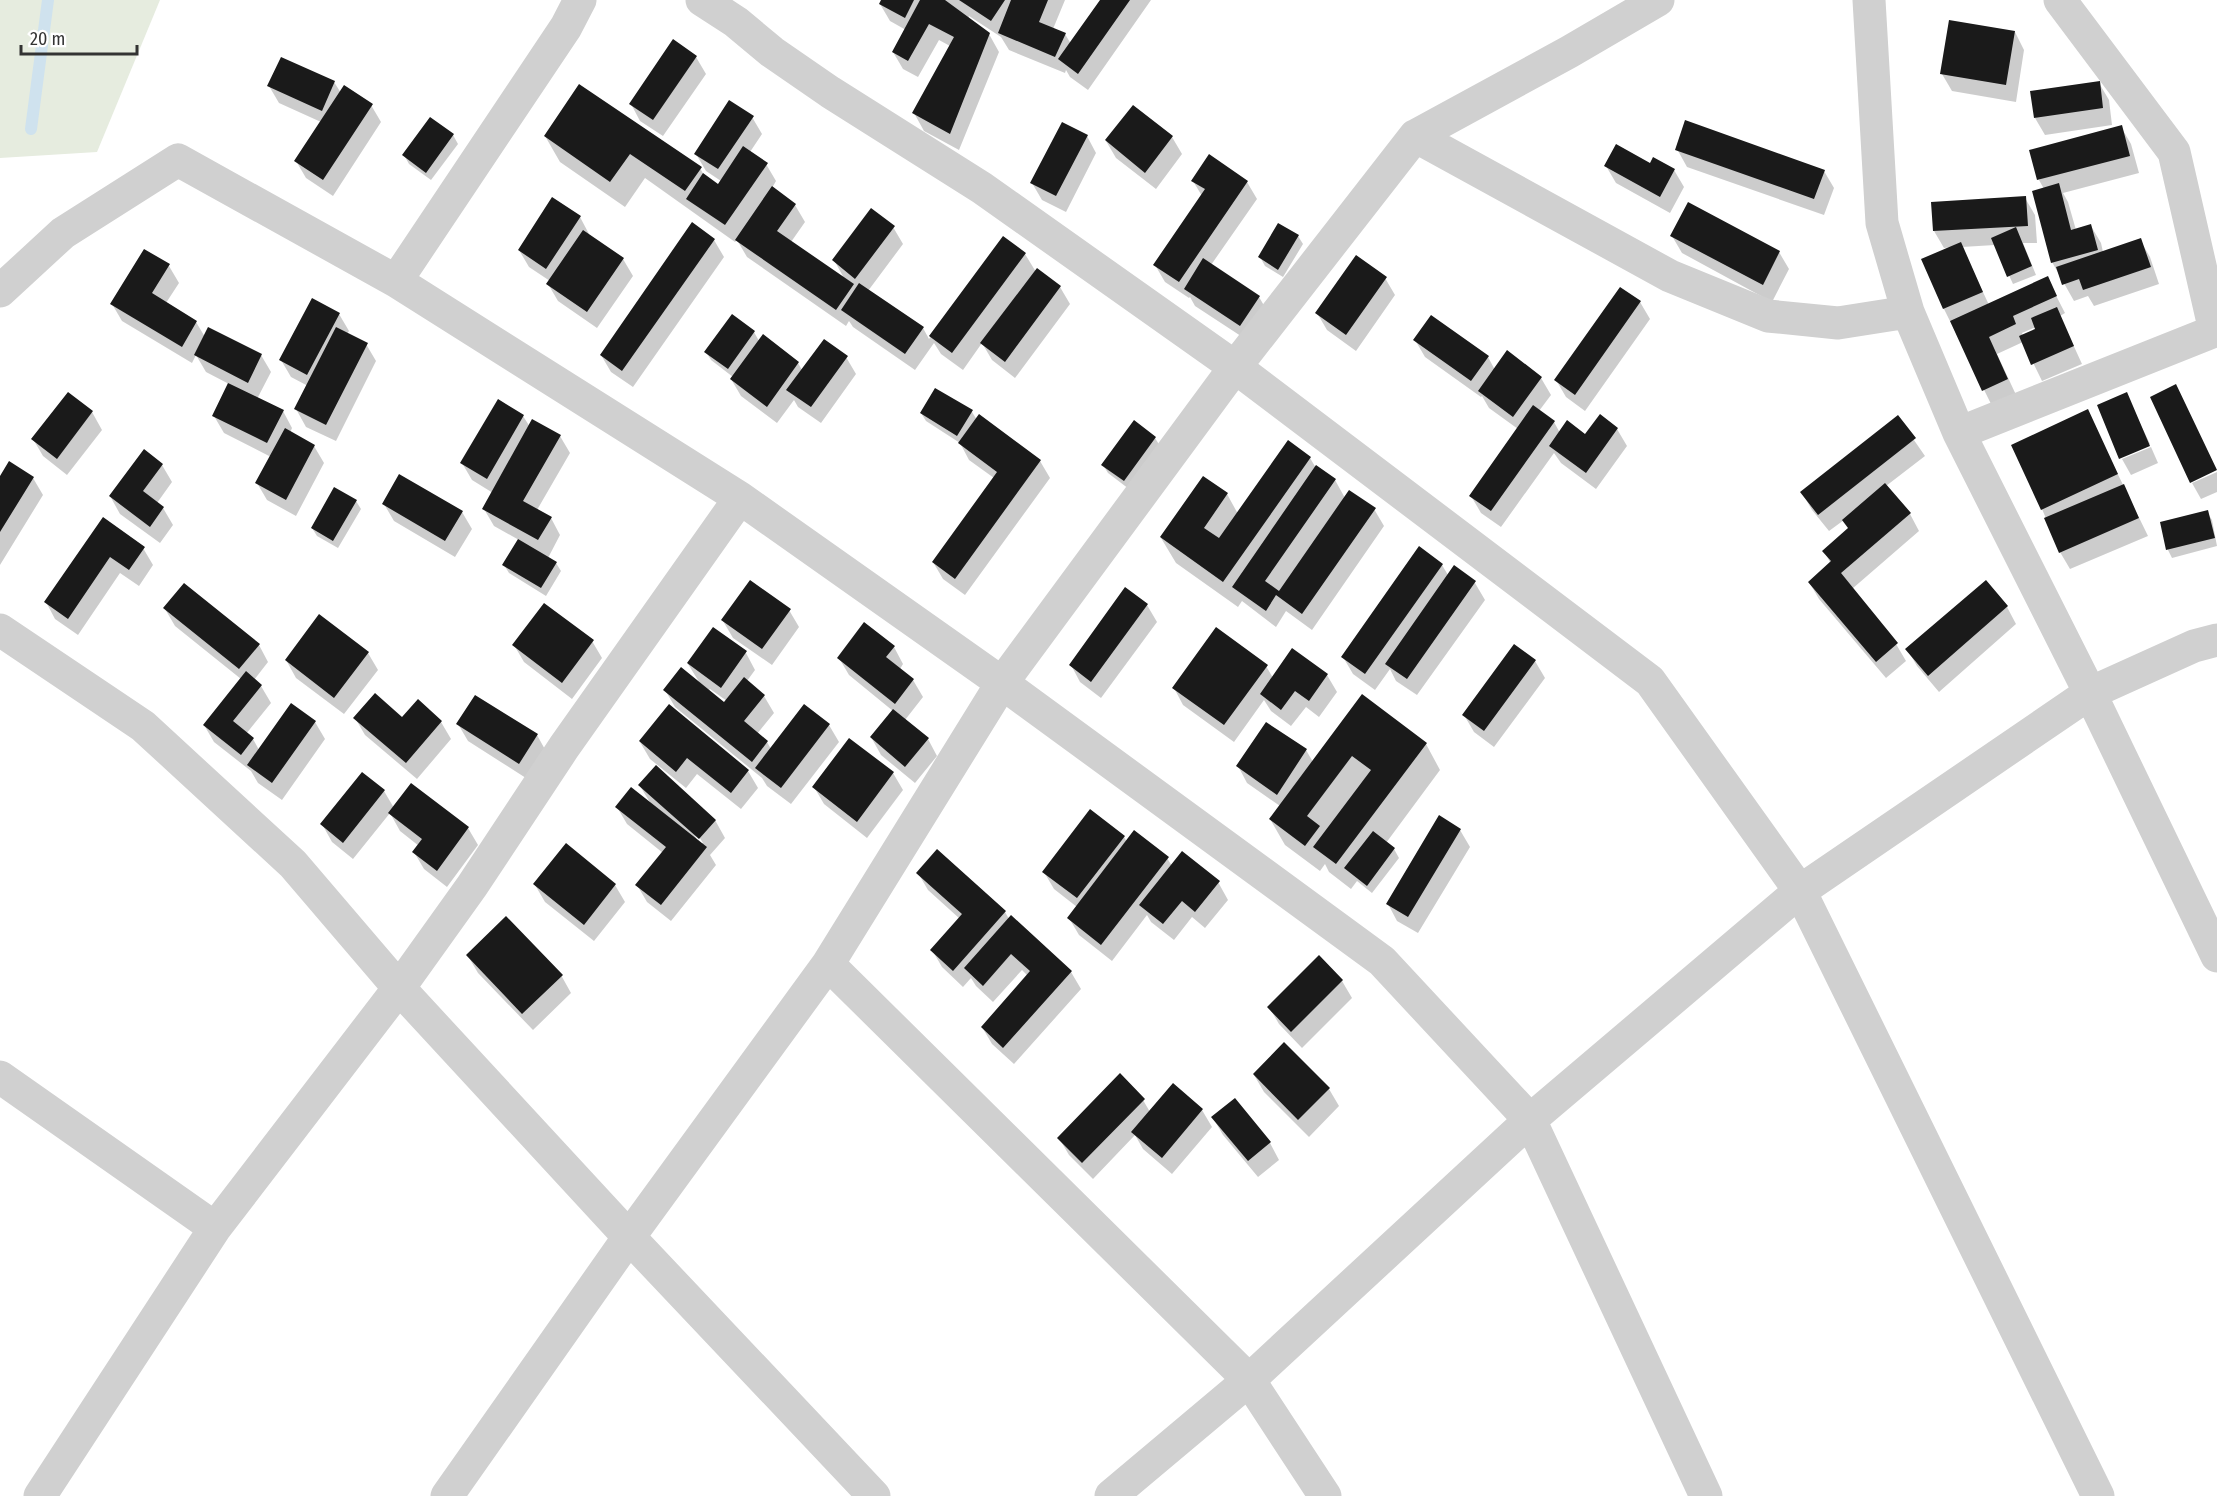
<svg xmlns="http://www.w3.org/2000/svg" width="2217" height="1496" font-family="'Fira Sans Condensed',sans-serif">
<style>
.green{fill:#e6ecdf}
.shadow{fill:#0003;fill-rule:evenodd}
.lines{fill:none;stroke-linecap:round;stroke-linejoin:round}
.stream{stroke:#cfe2ee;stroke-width:12}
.building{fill:#1a1a1a}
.minor{stroke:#d0d0d0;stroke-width:33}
</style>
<rect width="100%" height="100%" fill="#fff"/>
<path class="green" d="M0 0H160L97 152 0 158Z"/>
<path class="shadow" d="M883 0H1065L1053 29 1065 34 1071 44 1102 0H1151L1088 90 1070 77 1066 70 1065 73 1009 50 1001 37 969 16 968 19 989 34 999 52 959 150 924 131 914 113 950 46 939 40 918 77 903 69 893 52 906 30 890 21 880 4Z
M2015 32 2024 50 2016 102 1952 91 1942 74Z
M696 57 706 74 663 136 640 121 631 104Z
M281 59 334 82 341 93 371 105 381 122 333 196 306 178 296 161 321 122 279 103 269 86Z
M2099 83 2109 100 2112 125 2045 135 2035 118Z
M1133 107 1172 137 1182 154 1156 189 1116 158 1106 141Z
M752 117 762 134 750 152 766 164 776 181 772 188 795 205 805 222 791 242 845 280 834 260 893 227 903 244 868 291 923 328 929 339 1003 238 1025 254 1036 272 1060 287 1070 304 1015 378 992 360 982 343 963 370 941 354 934 343 915 370 853 327 849 321 846 326 747 257 737 240 735 242 645 178 625 207 560 162 545 136 700 168 705 177 718 186 721 181 706 171 696 154Z
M430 119 453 135 458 144 431 180 409 164 404 155Z
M2121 127 2131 144 2139 173 2063 193 2068 202 2076 230 2091 226 2101 243 2103 252 2140 240 2150 257 2159 284 2094 306 2088 296 2074 301 2052 262 2044 189 2039 180Z
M1087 136 1096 153 1066 212 1042 200 1032 183Z
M1677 149 1824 171 1834 188 1824 215 1687 167Z
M1651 165 1674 170 1684 187 1670 213 1616 183 1606 166Z
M1193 181 1247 182 1257 199 1211 265 1259 297 1269 314 1250 342 1195 306 1190 297 1189 298 1165 282 1155 265 1202 196Z
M2025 198 2035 215 2037 243H2023L2036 275 2013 284 1995 245 1962 247 1989 305 2047 278 2065 313 2060 316 2082 364 2042 381 2023 342 1997 354 2017 397 1993 408 1944 309 1923 260 1952 247 1944 248 1934 231ZM2036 327 2037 330 2023 336 2022 333Z
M580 217 589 234 588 236 623 259 633 276 597 328 558 301 548 284 550 281 529 267 519 250Z
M1298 236 1303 244 1283 277 1265 266 1260 257Z
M1672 236 1779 252 1789 269 1772 302 1682 253Z
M714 240 724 257 633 387 611 372 601 355Z
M169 266 179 283 166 303 196 322 205 337 261 355 271 372 257 399 283 411 292 428 290 433 314 446 324 463 296 516 267 500 257 483 271 457 224 433 214 416 229 384 206 372 196 355 192 363 122 321 112 304Z
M1385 278 1395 295 1356 351 1327 330 1317 313Z
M1640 302 1650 319 1585 411 1566 397 1556 380Z
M339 314 349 331 347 334 366 344 376 361 336 441 306 427 296 409 308 386 291 377 281 360Z
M732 316 754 332 759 341 798 363 802 370 846 357 856 374 821 423 798 407 794 400 777 423 741 396 731 379 733 377 711 360 706 352Z
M1415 340 1488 357 1495 370 1541 378 1551 395 1539 411 1554 422 1560 433 1586 436 1617 429 1627 446 1596 489 1561 463 1554 453 1501 527 1481 513 1471 496 1518 429 1489 408 1482 396 1481 397 1425 357Z
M2126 394 2150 444 2120 457Z
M2087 411 2148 536 2070 569 2060 552 2042 509Z
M92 412 102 430 67 475 43 456 33 439Z
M972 412 977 420 1040 461 1050 478 965 595 943 579 933 562 994 478 969 460 960 443 926 421 921 413Z
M523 416 530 427 560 436 570 453 537 510 551 518 560 535 548 558 556 563 561 571 546 596 509 573 504 565 519 540 494 526 484 509 493 493 472 480 462 463Z
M1898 417 1925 456 1886 486 1910 514 1919 531 1852 589 1896 644 1906 661 1886 678 1819 599 1809 582 1831 564 1824 551 1849 529 1844 520 1829 531 1812 510 1802 493Z
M1155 438 1160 446 1129 489 1108 473 1103 465Z
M2151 447 2158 463 2131 475 2122 459Z
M1310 458 1316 468 1335 480 1345 498 1374 509 1384 526 1312 630 1286 611 1276 627 1242 601 1238 607 1176 563 1161 538 1203 478 1227 494 1238 514Z
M162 465 172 482 157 503 163 508 173 525 160 543 120 514 110 496Z
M2217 472V492L2201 499 2192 483Z
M33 478 43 495 0 565V479Z
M335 489 356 501 361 509 338 548 317 536 312 528Z
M384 504 462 512 472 529 455 557 394 521Z
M2207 512 2212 520 2217 546 2172 558 2168 550 2161 523Z
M103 519 143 548 153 565 139 586 120 573 78 635 55 619 46 602Z
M1442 565 1448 575 1475 583 1485 600 1417 695 1396 681 1390 669 1375 690 1353 674 1343 657Z
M1147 605 1157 622 1101 698 1080 682 1071 665Z
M2007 607 2016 624 1939 692 1917 666 1907 649Z
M165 609 259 645 268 662 254 680 261 686 271 703 246 734 253 739 259 750 315 722 325 739 282 800 258 783 251 771 214 742 204 725 241 679 175 626Z
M789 610 799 627 772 665 733 638 723 621Z
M592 641 602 658 572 699 524 662 514 645Z
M894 647 903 664 900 669 913 680 923 697 905 720 928 739 937 756 915 783 881 755 871 737 893 711 849 675 839 658Z
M368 653 378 670 344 714 296 678 286 660Z
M746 653 755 670 747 681 764 696 774 713 757 734 767 742 771 749 829 725 839 742 791 804 767 786 762 778 675 707 665 690 701 685 688 664ZM710 689 727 701 724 704 708 691Z
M1535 661 1545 678 1494 747 1474 732 1464 715Z
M1266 666 1273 678 1327 675 1337 692 1319 717 1306 707 1291 726 1271 711 1264 700 1234 742 1183 705 1174 688Z
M1362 696 1426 744 1440 770 1386 843 1394 849 1399 858 1372 893 1357 881 1351 889 1329 872 1325 864 1320 871 1285 845 1270 819 1280 806 1247 783 1238 766 1306 750 1313 762Z
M669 707 748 771 758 788 741 809 697 774 686 788 650 759 640 742Z
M355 718 441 722 451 739 417 779 365 735Z
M458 724 537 735 547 753 529 780 468 741Z
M893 773 903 790 867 838 824 804 814 787Z
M640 786 715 820 725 838 710 855 716 865 671 921 647 902 637 885 663 853 627 824 617 807 651 804ZM696 832 703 843H699L694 834Z
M384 791 394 808 468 828 478 845 447 887 424 869 414 852 419 846 400 831 390 813 353 859 332 842 322 824Z
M1460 830 1470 847 1418 933 1397 921 1388 904Z
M1124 837 1127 842 1167 858 1172 866 1218 882 1228 900 1205 928 1192 917 1174 940 1151 922 1147 915 1112 961 1079 935 1069 918 1077 907 1054 889 1044 872Z
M918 873 1005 912 1009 919 1071 972 1081 989 1014 1064 992 1044 982 1027 1028 976 1022 970 993 1002 976 986 971 978 963 987 942 967 932 950 960 919 928 890Z
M535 885H615L625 902 594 941 545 902Z
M468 956 561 975 571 993 533 1030 478 973Z
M1342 981 1352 998 1302 1048 1279 1024 1269 1007Z
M1254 1075 1329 1089 1339 1106 1309 1137 1264 1092Z
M1143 1100 1150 1112 1202 1110 1212 1127 1172 1174 1143 1149 1135 1135 1093 1179 1069 1155 1059 1138Z
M1213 1118 1270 1143 1279 1160 1258 1177 1223 1135Z"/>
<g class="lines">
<path class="stream" d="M31 129 48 0"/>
</g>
<path class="building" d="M881 0H914L905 18 879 4Z
M920 0H945L990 33 950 134 912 113 954 37 929 24 908 61 892 52Z
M959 0H1005L991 21Z
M1011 0H1048L1039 22 1066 33 1055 57 998 33Z
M1100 0H1130L1078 74 1058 59Z
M1949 20 2015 31 2006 85 1940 74Z
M673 39 697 56 653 120 629 104Z
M281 57 335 81 322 111 267 86Z
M2100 81 2103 108 2034 118 2030 91Z
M579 84 702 167 685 191 630 154 610 182 544 136Z
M344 85 373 104 323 180 294 161Z
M729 100 754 116 718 169 694 154Z
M1133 105 1173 136 1145 173 1105 140Z
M430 117 454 134 426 173 402 155Z
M1685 120 1825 170 1814 199 1675 150Z
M1062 122 1088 135 1056 196 1030 183Z
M2122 125 2130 156 2037 180 2029 150Z
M1616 144 1650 163 1653 157 1675 169 1660 197 1604 166Z
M743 146 768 163 725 225 686 199 703 173 718 184Z
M1209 154 1248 181 1179 282 1153 265 1205 189 1191 181Z
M2059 183 2071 230 2091 224 2098 250 2051 263 2032 191Z
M772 186 796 204 777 231 854 284 836 310 735 240Z
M2026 196 2028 226 1933 231 1931 202Z
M552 197 581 216 546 269 518 250Z
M1688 202 1780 251 1763 285 1670 236Z
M871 208 895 226 855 279 832 260Z
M692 222 715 239 622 371 600 355Z
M1278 223 1299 235 1278 270 1258 257Z
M2016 227 2032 266 2007 277 1991 238Z
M583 230 624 258 587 312 546 284Z
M1003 236 1026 253 952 353 929 336Z
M2141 238 2151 267 2083 290 2079 279 2062 285 2056 267Z
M1961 242 1983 292 1943 309 1921 259Z
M144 249 170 264 152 293 197 321 182 347 110 304Z
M1356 255 1387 277 1346 335 1315 313Z
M1203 258 1260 296 1240 326 1184 289Z
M1037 268 1061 286 1005 362 980 343Z
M2048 276 2057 296 2013 316 2016 324 1989 337 2008 379 1982 391 1950 321Z
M859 283 924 327 905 354 841 310Z
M1620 287 1641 301 1575 395 1554 380Z
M312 298 340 313 307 375 279 360Z
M2057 307 2074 346 2031 365 2019 336 2035 329 2031 318Z
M732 314 755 331 728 369 704 352Z
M1431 315 1489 356 1471 381 1413 340Z
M208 327 262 354 248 383 194 355Z
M336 327 368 343 326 425 294 409Z
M763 334 799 362 767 407 730 379Z
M824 339 848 356 811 407 786 390Z
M1507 350 1542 377 1513 417 1478 391Z
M228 383 284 410 267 443 212 416Z
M2176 384 2217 470 2190 483 2150 397Z
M935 388 973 410 957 436 920 413Z
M68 392 93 411 57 459 31 439Z
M2127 392 2150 446 2119 459 2097 405Z
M498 399 524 415 487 479 460 463Z
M1533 405 1555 421 1491 511 1469 496Z
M2088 409 2118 474 2041 510 2011 445Z
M979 414 1041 460 955 579 932 562 997 472 958 443Z
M1600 414 1618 428 1586 473 1549 446 1567 420 1585 434Z
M1898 415 1916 438 1818 515 1800 492Z
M532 419 561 435 523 501 552 517 538 540 482 509Z
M1134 420 1156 437 1124 481 1101 465Z
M285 428 315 445 286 500 255 483Z
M1288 440 1311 457 1223 582 1160 537 1203 476 1228 493 1204 528 1219 538Z
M144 449 163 464 143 491 164 507 150 527 109 496Z
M9 461 34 477 0 532V476Z
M1316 465 1336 479 1265 581 1279 591 1349 490 1376 508 1302 614 1276 595 1266 611 1232 587Z
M399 474 463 511 445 541 382 504Z
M1885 483 1911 513 1841 573 1898 643 1876 662 1808 582 1831 561 1822 551 1848 528 1842 520Z
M2124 484 2139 518 2059 553 2044 518Z
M334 487 357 500 333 541 311 528Z
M2208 510 2215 538 2166 550 2160 522Z
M103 517 145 547 129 570 110 557 68 619 44 602Z
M518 539 557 562 541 588 502 565Z
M1419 546 1443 564 1365 674 1341 657Z
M1454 565 1476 581 1407 679 1385 664Z
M750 580 791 609 762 649 721 620Z
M1986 580 2008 606 1928 676 1905 649Z
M184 583 260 644 239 669 163 608Z
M1125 587 1148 604 1091 682 1069 665Z
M544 603 594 640 562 683 512 645Z
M319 614 369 652 334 698 285 660Z
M864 622 895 646 886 657 914 679 895 704 837 658Z
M713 627 747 651 721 688 687 663Z
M1216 627 1268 665 1224 725 1172 688Z
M1514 644 1536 660 1484 731 1462 715Z
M1292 648 1328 674 1309 701 1295 691 1281 710 1260 694Z
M681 667 724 702 744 677 765 695 744 721 768 741 752 762 663 690Z
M246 671 262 685 233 721 254 738 241 755 203 725Z
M375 693 402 717 418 699 442 721 406 763 353 718Z
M1362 694 1427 743 1336 864 1313 847 1371 770 1352 756 1307 816 1320 826 1305 846 1269 819Z
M475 695 538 734 519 764 456 724Z
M291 703 316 721 272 783 247 765Z
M669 704 749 770 731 793 687 758 676 772 639 741Z
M804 704 830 724 781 788 755 768Z
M893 709 929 738 905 767 870 737Z
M1266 722 1307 749 1277 795 1236 766Z
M849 738 894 772 857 822 812 787Z
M656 765 716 820 699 839 638 785Z
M362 772 385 790 343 843 320 824Z
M411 783 469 827 437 871 412 852 422 839 388 813Z
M631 787 707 847 661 905 635 885 666 847 615 807Z
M1090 809 1125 836 1077 898 1042 872Z
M1439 815 1461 829 1408 917 1386 904Z
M1134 830 1169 857 1101 945 1067 918Z
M1373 831 1395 848 1367 886 1344 868Z
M566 843 616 884 584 925 533 884Z
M937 849 1006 911 953 971 930 950 962 914 916 873Z
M1182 851 1220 881 1195 912 1182 901 1163 924 1139 905Z
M1011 915 1072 971 1003 1048 981 1027 1030 971 1011 954 983 986 964 968Z
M506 916 563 975 522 1014 466 955Z
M1319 955 1343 980 1291 1032 1267 1007Z
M1284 1042 1330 1088 1298 1120 1253 1074Z
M1120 1073 1145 1099 1082 1163 1057 1138Z
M1173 1083 1203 1109 1162 1158 1131 1132Z
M1235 1098 1271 1142 1248 1161 1211 1117Z"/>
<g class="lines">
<path class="minor" d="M702 0 736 22 772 52 830 92 982 188 1235 367 1650 681 1800 891 2098 1496
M1869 0 1882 223 1908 312 1959 433 2090 693 2217 956
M2060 0 2174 152 2215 331
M1415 136 1569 52 1658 0
M396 281 566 27 580 0
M0 291 63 233 178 160 396 281 740 498 1002 683 1382 961 1530 1120 1706 1496
M1959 433 2217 330
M0 630 143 726 293 864 399 988 629 1237 874 1496
M828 964 1249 1380 1325 1496
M0 1077 215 1228
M40 1496 215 1228 399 988 472 886 564 747 740 498
M447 1496 629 1237 828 964 1002 683 1235 367 1415 136 1670 276 1768 316 1838 323 1908 312
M1111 1496 1249 1380 1530 1120 1800 891 2090 693 2194 646 2217 640"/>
</g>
<path d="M21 45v9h116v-9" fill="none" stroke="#333333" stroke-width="3"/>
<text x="30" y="45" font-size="18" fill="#333333" stroke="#ffffff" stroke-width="4.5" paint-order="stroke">20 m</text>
</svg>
